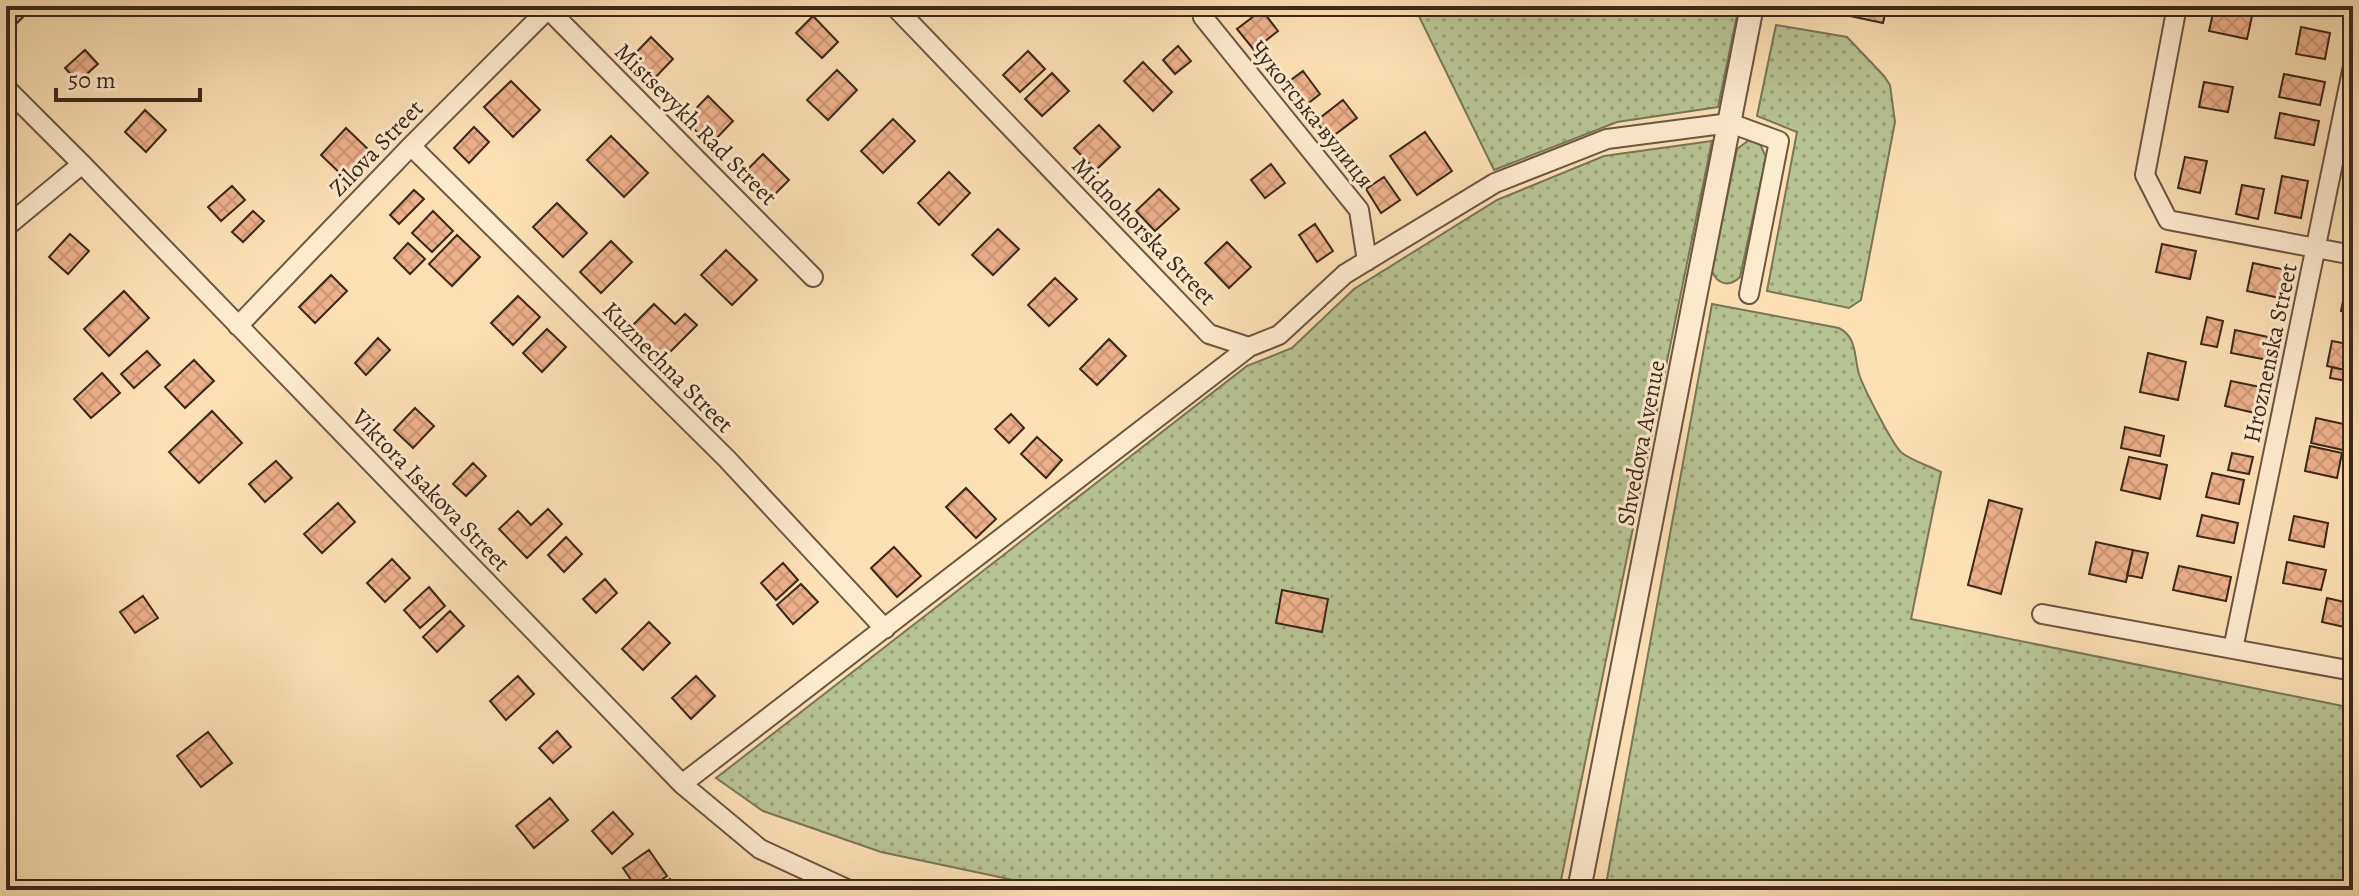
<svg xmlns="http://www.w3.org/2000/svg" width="2359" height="896" font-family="Alegreya,serif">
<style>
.grass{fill:url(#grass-dots);stroke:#7a7656;stroke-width:2}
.building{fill:url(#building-cross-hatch);stroke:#3b2819;stroke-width:2}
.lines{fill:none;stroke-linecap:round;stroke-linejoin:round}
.minor-casing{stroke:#6b5640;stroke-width:22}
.tertiary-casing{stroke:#6b5640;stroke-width:26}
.minor{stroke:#fdebce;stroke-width:18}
.tertiary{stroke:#fdebce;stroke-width:22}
.labels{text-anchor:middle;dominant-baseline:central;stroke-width:6;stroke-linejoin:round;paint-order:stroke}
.street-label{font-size:24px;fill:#3b2819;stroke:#fdebce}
</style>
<defs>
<pattern id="grass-dots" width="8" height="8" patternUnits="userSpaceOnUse" patternTransform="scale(2)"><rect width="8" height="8" fill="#b8c392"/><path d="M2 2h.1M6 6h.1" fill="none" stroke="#979e76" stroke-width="1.8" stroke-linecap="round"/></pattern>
<pattern id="building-cross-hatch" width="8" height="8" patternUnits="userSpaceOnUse" patternTransform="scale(2)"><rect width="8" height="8" fill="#edb08b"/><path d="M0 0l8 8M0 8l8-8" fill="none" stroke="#cc9777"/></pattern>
</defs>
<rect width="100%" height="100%" fill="#fce0b4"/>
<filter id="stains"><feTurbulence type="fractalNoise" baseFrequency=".0025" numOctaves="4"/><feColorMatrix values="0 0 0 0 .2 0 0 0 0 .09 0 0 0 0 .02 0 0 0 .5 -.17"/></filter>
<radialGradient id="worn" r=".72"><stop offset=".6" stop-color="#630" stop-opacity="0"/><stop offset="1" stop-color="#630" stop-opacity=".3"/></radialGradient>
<path class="grass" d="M1414 6H1739L1718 107 1617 122 1494 170Z
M1776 25 1847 37 1884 76 1890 85 1895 122 1861 300 1849 308 1767 291 1797 132 1757 116Z
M1749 140 1759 142 1766 157 1740 277C1729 288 1716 284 1712 270L1737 149Z
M1712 141 1559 890H1060L881 852 763 811 716 778 1247 366 1292 348 1354 289 1497 200 1604 156Z
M1712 304 1839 328C1859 339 1853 358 1860 377 1865 390 1893 446 1902 453 1913 461 1929 466 1941 472L1911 619 2353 708V890H1605Z"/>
<path class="building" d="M7 6H34L17 23 6 12Z
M1853 6H1887L1883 23 1850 16Z
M2214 9 2252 16 2247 39 2209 31Z
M1262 10 1278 31 1254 50 1237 29Z
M813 16 838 42 822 58 796 33Z
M2301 27 2330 33 2325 59 2296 54Z
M651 37 673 59 648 85 626 63Z
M1178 46 1191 61 1175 74 1163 60Z
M85 50 98 64 78 82 65 68Z
M1028 51 1045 69 1020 92 1003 75Z
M1143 62 1172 92 1153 111 1124 81Z
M837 70 857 90 828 120 807 100Z
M1303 71 1320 94 1301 109 1283 86Z
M1052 73 1069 91 1042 116 1025 99Z
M2284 74 2325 82 2320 105 2279 97Z
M511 81 540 110 513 137 484 107Z
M2204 82 2233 87 2228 112 2199 107Z
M708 96 733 121 710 145 685 120Z
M1343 100 1357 118 1329 139 1316 121Z
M145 110 166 130 146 152 125 132Z
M2280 113 2319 121 2314 145 2275 138Z
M893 119 915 141 883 173 861 151Z
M1099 125 1120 147 1096 170 1074 148Z
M474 127 489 142 469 163 454 148Z
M346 128 371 152 346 179 321 155Z
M1425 132 1452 171 1417 195 1390 156Z
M611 136 648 173 624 197 587 160Z
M763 154 789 180 766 203 740 177Z
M2185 157 2207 161 2200 193 2178 188Z
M1271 164 1285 183 1265 198 1251 180Z
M949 172 970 193 939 225 918 203Z
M2282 176 2308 181 2301 218 2275 213Z
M1384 177 1400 200 1381 213 1366 189Z
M2242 185 2264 189 2258 219 2236 214Z
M232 186 245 200 221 221 208 207Z
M1159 189 1179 209 1155 231 1136 211Z
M414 190 424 199 399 224 390 215Z
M557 203 587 233 563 257 533 227Z
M253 211 264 221 243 242 232 232Z
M433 211 453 231 432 252 412 233Z
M1315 224 1333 251 1317 262 1299 235Z
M998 229 1019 249 993 275 972 255Z
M70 234 89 251 68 274 49 257Z
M457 235 480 257 452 286 429 264Z
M611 241 632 262 601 293 580 272Z
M1227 242 1251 267 1229 288 1205 263Z
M408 243 425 259 410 274 394 258Z
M2162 244 2196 251 2190 279 2156 272Z
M726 250 757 280 732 305 701 275Z
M2253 263 2286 270 2280 298 2247 291Z
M331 275 347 291 315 323 299 307Z
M1055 278 1077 299 1049 326 1028 305Z
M2347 282 2353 283V314L2341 311Z
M124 291 149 318 109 356 84 329Z
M518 296 540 317 513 345 491 323Z
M654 304 675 324 685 314 697 325 662 360 630 328Z
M2207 317 2223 321 2217 347 2201 344Z
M547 329 566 347 542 372 523 353Z
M2235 330 2273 338 2268 360 2231 353Z
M378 338 390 350 366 375 355 363Z
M1109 339 1126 356 1097 385 1080 369Z
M2332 341 2353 345V372L2327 366Z
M147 351 160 365 134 388 121 374Z
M2148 353 2186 362 2178 400 2140 392Z
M194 360 214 381 185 408 165 387Z
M2332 367 2353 372V382L2330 378Z
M102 373 120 393 91 418 74 399Z
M2231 381 2265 388 2259 414 2225 406Z
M415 408 434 426 413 448 394 430Z
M212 411 242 443 199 483 169 452Z
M1011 414 1024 428 1009 443 995 429Z
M2316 418 2348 425 2343 450 2311 443Z
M2125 427 2164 436 2160 456 2121 448Z
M1037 437 1062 460 1046 478 1021 454Z
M2310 446 2342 453 2337 478 2305 471Z
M2232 453 2253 457 2249 474 2228 470Z
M2129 457 2167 465 2160 499 2121 490Z
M276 461 292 478 265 502 249 484Z
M473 463 486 476 466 496 453 484Z
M2212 473 2244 480 2239 504 2206 497Z
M966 488 996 519 976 538 946 507Z
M1989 500 2022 509 2001 594 1968 585Z
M338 503 355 522 322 553 304 534Z
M548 509 562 524 527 558 499 529 518 511 531 525Z
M2202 515 2238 523 2234 543 2197 536Z
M2294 516 2328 523 2324 547 2289 540Z
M566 537 582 554 564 572 548 555Z
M2096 542 2133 550 2126 582 2089 574Z
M894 547 921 576 897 597 871 568Z
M2133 550 2148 553 2142 578 2127 575Z
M392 559 410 578 385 602 367 583Z
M2287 562 2326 570 2321 590 2283 583Z
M783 563 798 580 776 600 761 583Z
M2179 566 2231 577 2226 601 2173 590Z
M605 579 617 593 596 613 583 599Z
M801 584 818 602 793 624 777 605Z
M429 587 445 606 420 628 404 610Z
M1282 590 1328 599 1322 632 1276 623Z
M143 596 158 618 135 633 120 612Z
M2327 598 2353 604V629L2322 622Z
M450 611 464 626 437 652 423 637Z
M649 622 670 643 643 670 622 649Z
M518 676 534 694 506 720 490 701Z
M696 676 715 696 691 719 672 698Z
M557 731 571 747 553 763 539 748Z
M208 732 232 763 201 787 177 756Z
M550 798 568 820 534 848 516 826Z
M613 812 633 834 612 854 592 831Z
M649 850 667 876 646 890H638L623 868Z
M670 879 678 890H654Z"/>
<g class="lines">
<g class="minor-casing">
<path id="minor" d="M545 6 813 277
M894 6 1209 334 1249 347 1279 335 1345 274 1495 183 1607 139 1730 123 1779 141 1749 294
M1209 6 1203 17 1359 210 1367 261
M2177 6 2145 175 2168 220 2353 255
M6 88 82 164 682 784 760 849 849 890
M411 146 727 459 885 629
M6 227 82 164
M238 326 411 146 551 6
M2042 614 2353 671
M2233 649 2353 66
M682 784 1249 347"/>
</g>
<g class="tertiary-casing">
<path id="tertiary" d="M1579 890 1752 6"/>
</g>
<use href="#minor" class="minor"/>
<use href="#tertiary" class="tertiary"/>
</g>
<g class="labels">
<g class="street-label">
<text transform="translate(1312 114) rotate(51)">Чукотська вулиця</text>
<text transform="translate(696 124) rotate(45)">Mistsevykh Rad Street</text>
<text transform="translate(376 148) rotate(-46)">Zilova Street</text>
<text transform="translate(1144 231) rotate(46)">Midnohorska Street</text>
<text transform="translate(2270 353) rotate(-78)">Hroznenska Street</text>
<text transform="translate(668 367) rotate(45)">Kuznechna Street</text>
<text transform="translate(1641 443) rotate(-79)">Shvedova Avenue</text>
<text transform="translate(431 490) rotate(46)">Viktora Isakova Street</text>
</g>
</g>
<rect width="2359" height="896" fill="none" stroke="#fce0b4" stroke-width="32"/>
<rect x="8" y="8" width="2343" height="880" fill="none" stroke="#3b2819" stroke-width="4"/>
<rect x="16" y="16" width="2327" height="864" fill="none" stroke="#3b2819" stroke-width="2"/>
<path d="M56 88v12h144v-12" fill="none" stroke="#3b2819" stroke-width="4"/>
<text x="68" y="88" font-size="24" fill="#3b2819" stroke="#fdebce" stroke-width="6" paint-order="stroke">50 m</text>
<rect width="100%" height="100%" filter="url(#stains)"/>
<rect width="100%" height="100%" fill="url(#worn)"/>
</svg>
